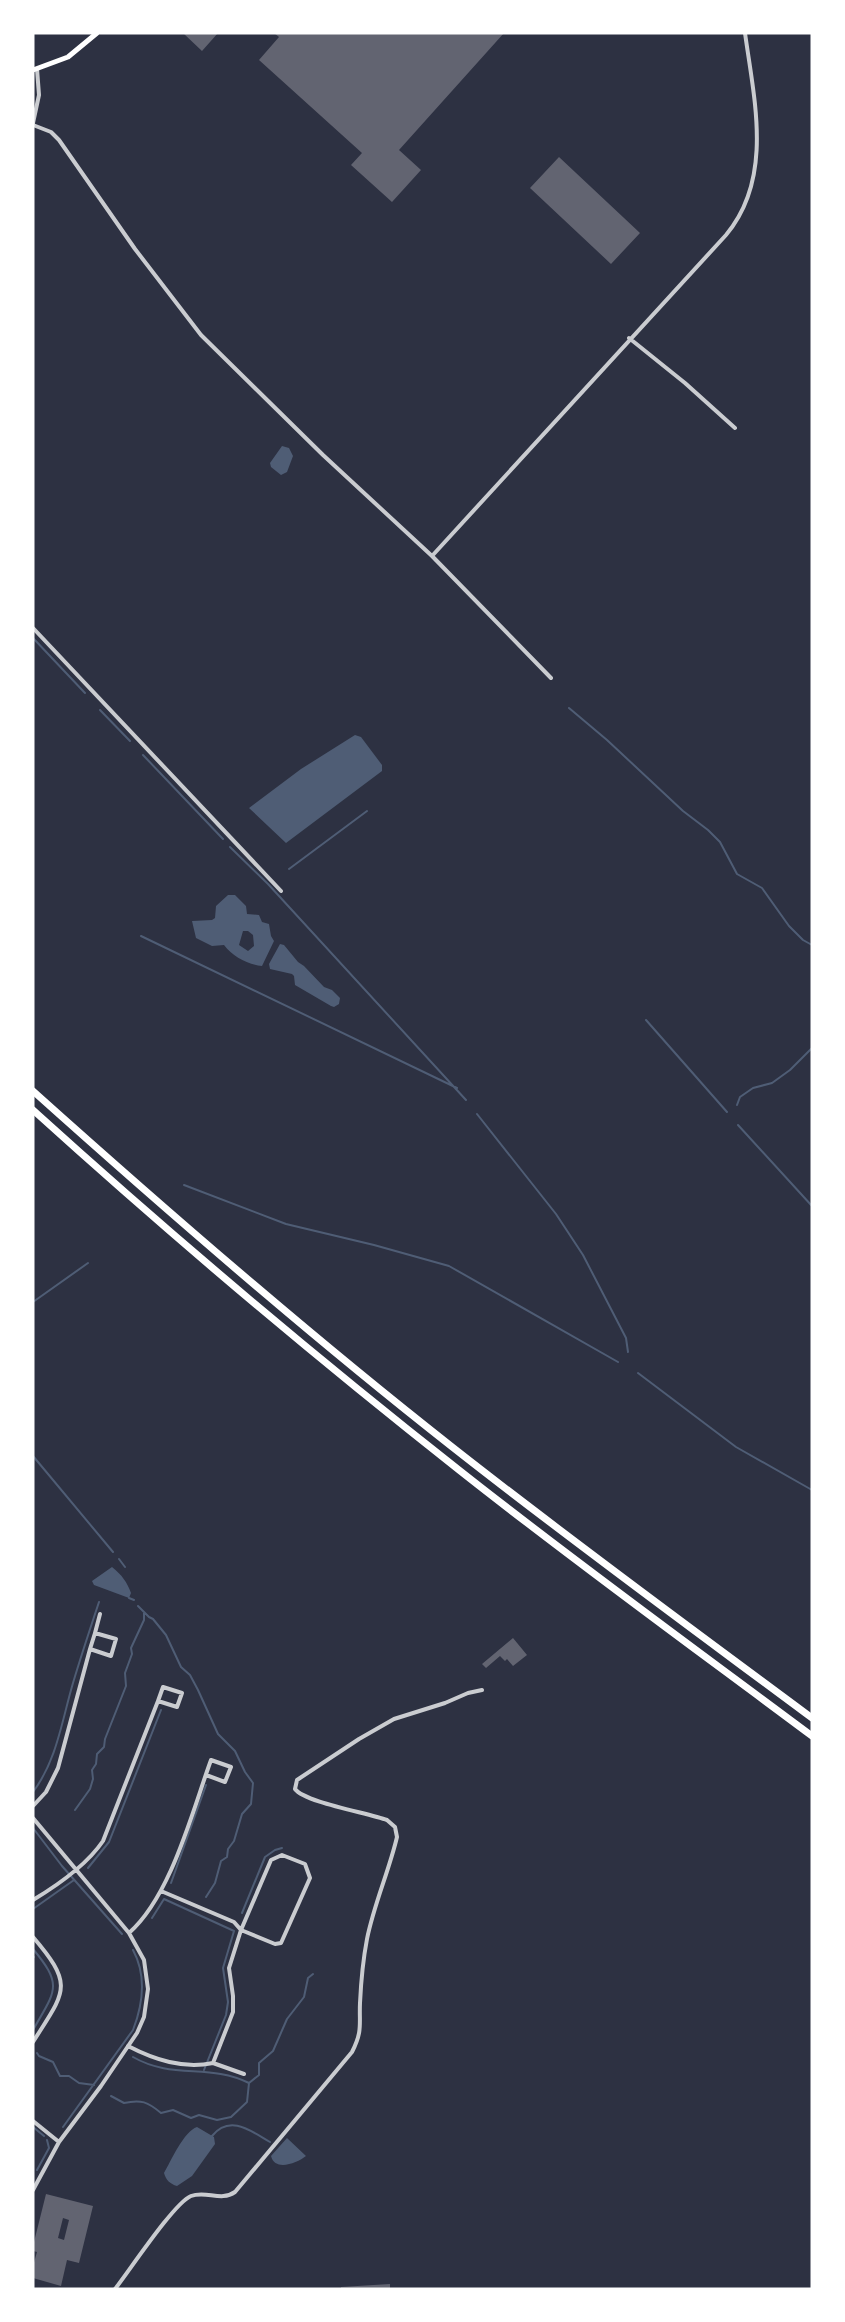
<svg xmlns="http://www.w3.org/2000/svg" width="845" height="2322" font-family="'Sofia Sans Condensed',sans-serif">
<style>
.water{fill:#4f5d75;fill-rule:evenodd}
.lines{fill:none;stroke-linecap:round;stroke-linejoin:round}
.stream{stroke:#4f5d75;stroke-width:2}
.building{fill:#626471;fill-rule:evenodd}
.minor{stroke:#caccd0;stroke-width:4}
.secondary{stroke:#fff;stroke-width:5}
.motorway{stroke:#fff;stroke-width:7}
</style>
<rect width="100%" height="100%" fill="#2d3142"/>
<path class="water" d="M282 446 289 448 293 456 287 472 281 475 271 467 270 463Z
M355 735 361 737 382 765V771L286 843 249 808 301 769Z
M228 895H235L246 906 247 914 259 915 262 922 269 924 271 936 274 941 262 966C247 964 233 957 224 945L212 946 196 938 192 921 212 920 215 918 216 906ZM243 931H248L253 935 254 946 248 951 239 945Z
M280 944 284 945 298 962 304 966 324 987 332 990 340 998 339 1004 334 1007 331 1006 295 985 294 976 292 974 270 969 269 964Z
M112 1567C122 1575 127 1582 131 1593L129 1598 94 1585 92 1581Z
M197 2127 214 2137 215 2144 192 2176 177 2186C170 2184 166 2180 164 2173 171 2161 184 2131 197 2127Z
M287 2138 306 2156C297 2163 275 2172 271 2156Z"/>
<g class="lines">
<path class="stream" d="M33 638 85 693
M569 708 607 740 683 811 708 830 720 842 737 874 762 888 789 926 803 940 812 945
M100 710 130 741
M143 755 223 839
M230 847 268 884 466 1100
M289 869 367 811
M141 936 457 1088
M646 1020 727 1112
M737 1105 740 1097 753 1088 772 1083 790 1070 812 1048
M477 1114 556 1214 583 1255 626 1338 628 1352
M738 1125 812 1206
M184 1185 286 1224 374 1245 449 1266 618 1362
M33 1302 88 1263
M638 1373 736 1447 812 1490
M33 1456 113 1552
M119 1559 125 1567
M129 1598 134 1600
M138 1606 149 1617 153 1619 166 1635 181 1667 190 1675 198 1690 218 1734 235 1751 245 1772 253 1783 251 1804 242 1814 234 1841 228 1849 227 1857 221 1861 215 1883 206 1897
M33 1792C57 1760 62 1720 73 1683 81 1656 90 1629 99 1602
M75 1810 90 1789 93 1779 92 1770 96 1764 97 1754 104 1747 105 1739 126 1686 125 1673 132 1654 131 1648 144 1620V1613
M33 1828 62 1866 122 1934
M88 1868 109 1842 161 1710
M171 1883 206 1785
M33 1909 74 1880
M242 1913 265 1857 275 1850 282 1848
M152 1918 164 1899 234 1931 223 1968 228 2002 226 2015 204 2070
M33 1949C64 1986 55 1991 33 2030
M33 1958 34 1957
M37 2053 39 2056 53 2062 60 2076H69L79 2083 94 2085
M133 2057C173 2080 209 2063 249 2083
M111 2096 124 2103C141 2099 148 2102 161 2113L173 2110 191 2118
M191 2118 199 2115 217 2120 231 2117 247 2102 249 2083 259 2075V2063L273 2051 287 2019 304 1997 308 1978 313 1974
M33 2127 44 2136
M63 2127 133 2030C143 2004 147 1976 133 1950
M212 2136C230 2114 251 2131 270 2142
M37 2170 49 2148 47 2140"/>
</g>
<path class="building" d="M183 33H218L202 51Z
M274 33H504L399 150 421 170 392 202 351 165 362 153 259 60 279 37Z
M559 157 640 233 611 264 530 188Z
M513 1638 527 1655 513 1666 507 1659 505 1661 500 1656 486 1668 482 1664Z
M46 2194 93 2206 79 2263 67 2260 61 2286 33 2278V2266L37 2252 33 2251V2246ZM63 2218 69 2220 64 2240 58 2238Z
M390 2284V2289H341V2287Z"/>
<g class="lines">
<path class="minor" d="M33 123 39 95 37 69
M33 125 51 132 59 140 135 249 201 335 323 455 432 556 551 678
M629 338 685 383 735 428
M432 556 726 235C774 178 754 99 745 33
M33 628 281 891
M95 1633 116 1639 111 1656 90 1649Z
M95 1633 100 1614
M163 1687 182 1693 177 1707 158 1701Z
M33 1806 46 1792 58 1768 90 1649
M33 1818 129 1933 144 1960 148 1989 144 2017 137 2033 101 2086 59 2142 33 2190
M282 1855 305 1864 310 1878 281 1943 275 1944 241 1930 271 1860Z
M33 1900C58 1885 86 1866 103 1841L158 1701
M129 1933C171 1896 192 1812 211 1760L231 1767 225 1782 206 1775
M33 1937C75 1986 65 1991 33 2042
M128 2046C155 2060 183 2069 213 2063L233 2012V1996L229 1968 241 1930 234 1922 161 1891
M213 2063 244 2074
M33 2121 59 2142
M115 2289C130 2270 174 2203 191 2196 206 2190 221 2202 235 2192L352 2052C363 2030 359 2025 360 2003 361 1982 363 1960 367 1939 374 1904 389 1871 397 1837L395 1827 387 1820C368 1813 304 1802 295 1789L297 1780 359 1739 394 1719 445 1703 468 1693 482 1690"/>
<path class="secondary" d="M33 70 68 57 97 33"/>
<path class="motorway" d="M33 1091C169 1213 307 1333 451 1446 569 1539 691 1628 812 1718
M33 1110C171 1235 313 1355 459 1470 574 1561 694 1648 812 1736"/>
</g>
<rect width="845" height="2322" fill="none" stroke="#ffffff" stroke-width="69"/>
</svg>
